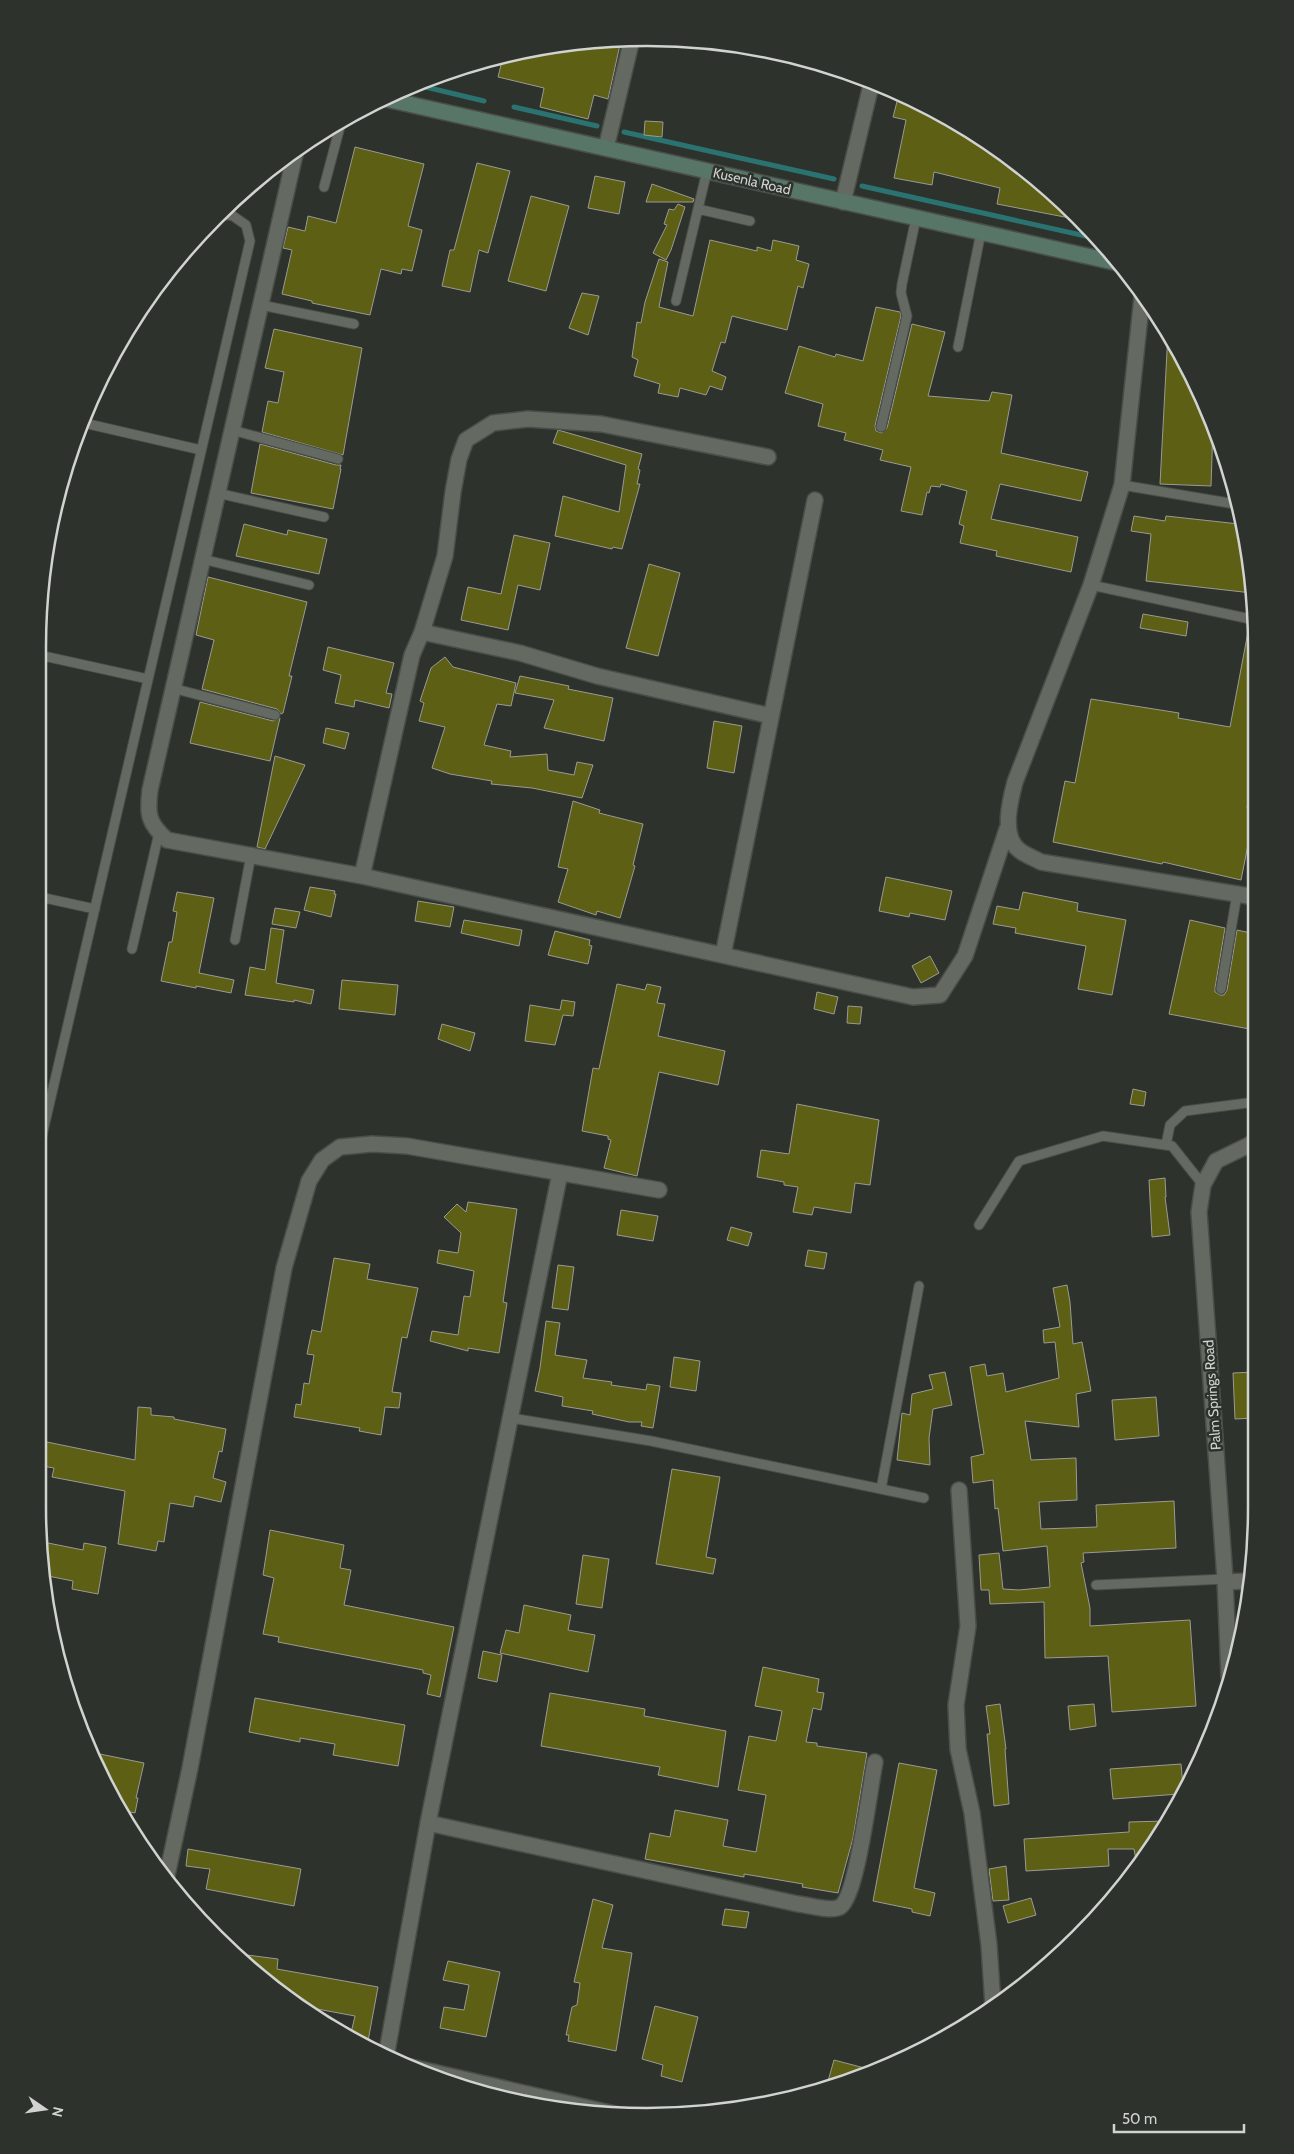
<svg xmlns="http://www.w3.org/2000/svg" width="1294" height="2154" font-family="Cabin,sans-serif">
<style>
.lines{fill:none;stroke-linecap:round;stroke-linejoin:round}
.stream{stroke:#2b7370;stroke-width:5}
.building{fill:#5c5f14;stroke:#9a9b93}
.lane-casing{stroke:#4a4e49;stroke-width:11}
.street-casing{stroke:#4a4e49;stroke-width:18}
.secondary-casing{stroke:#4a4e49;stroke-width:18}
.lane{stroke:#646962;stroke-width:9}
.street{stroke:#646962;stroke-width:15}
.secondary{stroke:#587667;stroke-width:15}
.labels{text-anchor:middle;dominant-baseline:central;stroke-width:5;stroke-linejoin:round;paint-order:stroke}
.street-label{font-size:14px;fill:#d0d3d0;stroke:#2d322c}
.rim{fill:none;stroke:#d0d3d0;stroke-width:2.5}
</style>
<rect width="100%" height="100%" fill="#2d322c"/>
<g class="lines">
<path class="stream" d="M413 84 484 101
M514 107 597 126
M624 132 834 179
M862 186 1099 239"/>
</g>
<path class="building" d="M621 40 608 99 594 95 588 119 540 107 544 88 498 77 503 57 528 49Z
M899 94 986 140 1075 219 997 204 1000 188 934 172 932 185 894 178 906 120 893 117Z
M645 121 663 122 662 137 644 135Z
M355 147 424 164 408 226 422 230 412 271 402 269 401 274 381 269 370 315 312 303V301L282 294 292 250 283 248 288 227 305 231 308 216 336 223Z
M477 163 510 171 488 253 479 250 470 292 442 286 450 250H454Z
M595 176 625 182 619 214 588 208Z
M652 184 694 199 693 202H646Z
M531 196 569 206 546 291 508 281Z
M678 204 685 207 671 250 666 260 653 253 667 225 664 224 669 209 674 210Z
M710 240 757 251V247L771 251 773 240 799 246 796 260 809 264 803 288 798 286 787 330 732 316 725 343 721 342 712 371 726 377 722 390 710 386 706 395 680 388 678 397 658 393 660 384 634 376 638 360 632 357 637 322 641 323 645 302 659 259 668 262 659 307 693 316Z
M582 293 599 296 588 335 569 328Z
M876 307 900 312 901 316 875 426 876 431 882 433 887 428 912 324 945 332 928 396 989 401 992 392 1012 395 1001 453 1088 472 1081 501 1000 484 991 519 1078 537 1071 572 996 556 997 551 960 543 964 526 959 524 967 491 941 484 940 487 931 486 929 493 927 492 922 515 901 511 911 467 880 460 883 450 844 440 846 433 818 426 823 404 785 393 799 346 835 357 836 354 863 361Z
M274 329 362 348 343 455 262 432 268 401 278 403 284 372 265 368Z
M1168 332 1175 342 1213 426 1211 486 1160 484Z
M558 430 642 454 638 469 640 470 637 484H640L622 549 613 547 612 549 555 536 563 496 619 512 626 465 553 443Z
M260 444 336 465H341L340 469H341L333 509 251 493Z
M1134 516 1165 521 1166 516 1239 524 1252 593 1146 581 1151 534 1131 531Z
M244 524 287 535 288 530 327 539 319 574 236 556Z
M514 535 550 543 540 590 518 585 508 630 461 620 468 587 501 594Z
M649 564 680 573 658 656 626 648Z
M208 577 307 602 289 676H292L283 713 281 714 277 709 202 689 214 640 196 635Z
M1143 614 1188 622 1186 636 1140 628Z
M1248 632 1255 633V759L1247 808 1255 810V825L1252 840H1249L1241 880 1163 862 1162 864 1053 842 1065 781 1075 783 1091 699 1179 713 1178 718 1230 727Z
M328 647 394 663 386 693 392 694 389 708 355 700 354 707 335 703 341 675 323 670Z
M445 657 453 667 516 683 511 706 497 704 484 745 511 751 510 757 547 754 548 770 574 775 577 762 593 765 582 798 532 788 491 784 492 781 450 774 432 768 445 727 419 721 424 703 420 701 431 668Z
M520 676 569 686 568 689 613 698 604 741 544 728 554 700 515 693Z
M200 702 273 721 280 718 270 761 190 743Z
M714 721 742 726 734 773 707 768Z
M326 728 349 733 345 749 323 743Z
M275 756 305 765 265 849 257 847Z
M573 801 600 810 599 813 643 824 633 865 635 866 620 918 597 911 596 915 558 902 568 869 558 867Z
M886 877 952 891 945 920 910 913 909 917 879 911Z
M310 887 335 891 334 894H336L331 917 304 910Z
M177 892 214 898 199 973 234 980 231 993 196 986V988L161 981 169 942H172L177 912 173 911Z
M1023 892 1078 903 1077 911 1126 920 1112 995 1078 989 1086 946 1015 933 1016 928 993 924 997 906 1019 910Z
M418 901 454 907 450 927 415 921Z
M275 908 300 912 296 928 272 924Z
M464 920 522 930 519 946 461 933Z
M1190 920 1225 928 1215 988V992L1220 995H1224L1227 990 1237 930 1255 934V1030L1169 1014Z
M271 928 284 930 276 983 314 990 311 1004 294 1000V1002L245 995 250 967 265 970Z
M555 931 590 940 589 945 592 946 588 964 548 955Z
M930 956 939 973 921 983 912 966Z
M342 980 398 985 395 1015 339 1009Z
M617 984 645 990 647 984 661 987 657 1003 665 1004 658 1036 725 1051 718 1085 659 1072 637 1176 604 1168 611 1140 608 1139V1136L582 1131 593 1068 599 1069Z
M817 992 838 997 834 1014 814 1009Z
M562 1000 575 1002 573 1016 563 1015 555 1045 525 1041 530 1005 560 1010Z
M848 1006 862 1007 860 1024 847 1023Z
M442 1024 475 1033 470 1051 438 1039Z
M1133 1089 1146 1092 1144 1106 1130 1104Z
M797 1104 879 1120 870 1185 855 1183 851 1213 814 1207 812 1215 793 1212 798 1187 784 1185V1182L757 1177 761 1150 789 1154Z
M1165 1178 1166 1197H1165L1170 1235 1152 1237 1149 1180Z
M468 1202 517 1209 503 1302 507 1303 499 1353 468 1348V1351L430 1341 432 1331 458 1335 464 1296 470 1297 474 1271 437 1263 439 1250 458 1253 461 1233 444 1217 457 1204 466 1212Z
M621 1210 658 1216 653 1241 617 1235Z
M731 1227 752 1233 748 1246 727 1240Z
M808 1250 827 1253 824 1269 805 1266Z
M334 1258 370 1264 367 1279 418 1288 407 1338 402 1337 392 1392 401 1393 399 1408 385 1407 381 1435 359 1431 360 1428 294 1417 296 1404 301 1405 304 1383 309 1384 314 1355 307 1354 312 1330 321 1332Z
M558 1265 574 1267 568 1310 552 1308Z
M1067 1285 1070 1302 1073 1344 1082 1342 1091 1391 1076 1394 1079 1427 1025 1421 1031 1460 1076 1458 1077 1500 1039 1502 1041 1529 1097 1527 1096 1505 1174 1501 1176 1548 1083 1553 1084 1562 1081 1563 1090 1608V1626L1190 1620 1196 1706 1112 1712 1108 1656 1045 1658 1044 1602 990 1604 989 1590H981L979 1555 999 1553 1003 1589 1019 1590 1050 1587 1047 1546 1003 1551 998 1508 995 1509 993 1480 973 1483 971 1457 984 1454 970 1367 985 1364 987 1376 1003 1373 1006 1392 1059 1378 1055 1342 1044 1343 1043 1330 1060 1327 1053 1288Z
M546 1321 560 1323 555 1355 587 1360 583 1378 612 1382 611 1385 646 1390 647 1384 660 1386 653 1428 641 1426 642 1422H629L592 1414 593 1411 562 1406 563 1397 535 1391 540 1368Z
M674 1357 700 1361 696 1391 670 1387Z
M945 1372 952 1405 933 1409 929 1438 930 1465 897 1460 902 1413 910 1415 912 1394 933 1389 929 1375Z
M1255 1372V1418L1235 1419 1233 1373Z
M1156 1397 1159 1436 1115 1440 1112 1400Z
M138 1407 151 1408V1415L174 1417V1419L226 1429 222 1452 219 1451 213 1478 226 1482 221 1502 195 1496 193 1507 170 1503 164 1542 158 1541 156 1551 118 1544 125 1491 52 1477 54 1468 42 1466V1441L135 1460Z
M672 1469 720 1477 706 1557 716 1559 713 1574 656 1564Z
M270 1530 344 1545 340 1568 351 1570 344 1605 454 1627 440 1697 427 1694 431 1675 423 1673V1670L278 1642 279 1637 263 1634 274 1578 263 1575Z
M43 1542 83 1550 84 1543 106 1547 98 1594 72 1589 73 1581 43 1575Z
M583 1555 609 1559 602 1608 576 1604Z
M524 1605 571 1615 568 1630 595 1635 588 1672 500 1653 506 1630 519 1633Z
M483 1651 502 1655 497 1682 478 1678Z
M763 1667 819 1679 817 1692 824 1693 821 1710 813 1708 806 1742 817 1743V1746L867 1753 853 1838 838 1893 802 1887 803 1884 744 1874V1877L645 1859 650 1833 670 1837 675 1810 728 1820 723 1846 756 1852 766 1795 738 1790 749 1736 776 1741 782 1711 755 1706Z
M550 1693 645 1709 644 1716 726 1731 718 1787 658 1775 660 1767 541 1746Z
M255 1698 405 1725 398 1766 333 1755 335 1744 300 1738V1742L249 1732Z
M1000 1704 1006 1749H1005L1009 1804 994 1806 987 1734H990L986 1706Z
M1094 1704 1096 1726 1070 1730 1068 1706Z
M90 1752 144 1763 136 1798H138L135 1813 121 1810 100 1777Z
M899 1763 937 1770 914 1888 935 1893 930 1916 912 1912V1909L873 1901Z
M1181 1764 1183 1786 1179 1794 1113 1799 1110 1769Z
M1166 1821 1154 1846 1137 1866 1134 1849H1108L1109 1866 1026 1871 1024 1839 1129 1832V1822Z
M188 1849 301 1869 294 1906 206 1889 210 1869 186 1866Z
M1006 1866 1009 1900 993 1901 989 1869Z
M1031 1898 1036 1915 1008 1923 1003 1906Z
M593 1899 613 1905 602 1948 632 1953 616 2051 568 2041 569 2035H566L572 2007 577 2005 580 1983 574 1982Z
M725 1909 749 1912 746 1928 722 1925Z
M239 1954 278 1959 277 1969 378 1987 368 2041 350 2037 355 2016 301 2006 276 1991Z
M448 1961 500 1972 486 2037 440 2028 444 2007 464 2010 469 1985 443 1980Z
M655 2006 698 2017 682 2082 661 2076 663 2065 642 2059Z
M834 2060 876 2071 843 2084 826 2088Z"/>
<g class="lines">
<g class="lane-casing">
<path id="lane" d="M324 187 341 123
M698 209 750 221
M676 301 707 171
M261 305 354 324
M958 347 981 232
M84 423 201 450
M881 427 907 316 901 293 902 284 916 218
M232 430 338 459
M1227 466V465
M1122 485 1235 504
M217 493 324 517
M202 559 309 585
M1091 585 1255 620
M39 655 148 679
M172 688 275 715
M40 897 95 909
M235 940 251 855
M132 949 159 833
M1221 989 1237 894
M41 1140 250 241 246 225 233 216 219 213
M1166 1145 1170 1125 1185 1111 1255 1102
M979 1225 1019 1161 1103 1136 1172 1146 1203 1185
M511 1418 651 1441 924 1498
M881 1489 919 1286
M1096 1585 1225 1579"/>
</g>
<g class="street-casing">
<path id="street" d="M606 148 632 39
M296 150 150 790C147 814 148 823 167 840L362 876 913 997 940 995 965 956 1007 829
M843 202 872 81
M1142 297 1122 485 1091 585 1015 782C1010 801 1001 836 1019 850 1025 855 1034 858 1041 862L1255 897
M422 632 445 556 453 492 459 459 466 440 493 423 528 419 601 424 768 457
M362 876 412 655 422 632 520 653 597 676 771 716
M723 955 815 500
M959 1490 968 1626 956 1705 958 1749 972 1813 989 1945 993 2006
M1225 1582 1248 1581
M1229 1677 1225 1579 1199 1212 1203 1185 1216 1161 1255 1142
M428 1823 798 1904C809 1905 830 1912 840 1907 857 1897 870 1786 875 1762
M166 1880 190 1768 284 1268 309 1181 322 1160 340 1147 372 1144 407 1146 659 1190
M386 2057 428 1823 560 1173
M411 2067 619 2115"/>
</g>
<g class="secondary-casing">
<path id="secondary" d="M386 99 1118 263"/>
</g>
<use href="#lane" class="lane"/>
<use href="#street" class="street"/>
<use href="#secondary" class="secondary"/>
</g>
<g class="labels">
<g class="street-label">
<text transform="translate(752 181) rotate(13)">Kusenla Road</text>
<text transform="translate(1212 1395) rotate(-94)">Palm Springs Road</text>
</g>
</g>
<path d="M0 0H1294V2154H0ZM647 46H647A601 601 0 0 1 1248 647V1507A601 601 0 0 1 647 2108H647A601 601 0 0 1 46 1507V647A601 601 0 0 1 647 46Z" fill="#2d322c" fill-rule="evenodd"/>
<path class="rim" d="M647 46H647A601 601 0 0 1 1248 647V1507A601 601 0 0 1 647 2108H647A601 601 0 0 1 46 1507V647A601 601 0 0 1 647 46Z"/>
<g transform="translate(45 2109) rotate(103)" stroke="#2d322c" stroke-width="4" paint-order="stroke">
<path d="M0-4L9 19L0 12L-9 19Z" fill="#d0d3d0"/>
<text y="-8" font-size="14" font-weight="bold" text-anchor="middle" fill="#d0d3d0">N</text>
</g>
<path d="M1114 2124v8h130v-8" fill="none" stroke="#d0d3d0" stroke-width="2.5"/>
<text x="1122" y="2124" font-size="15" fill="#d0d3d0" stroke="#2d322c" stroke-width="4" paint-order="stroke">50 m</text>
</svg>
